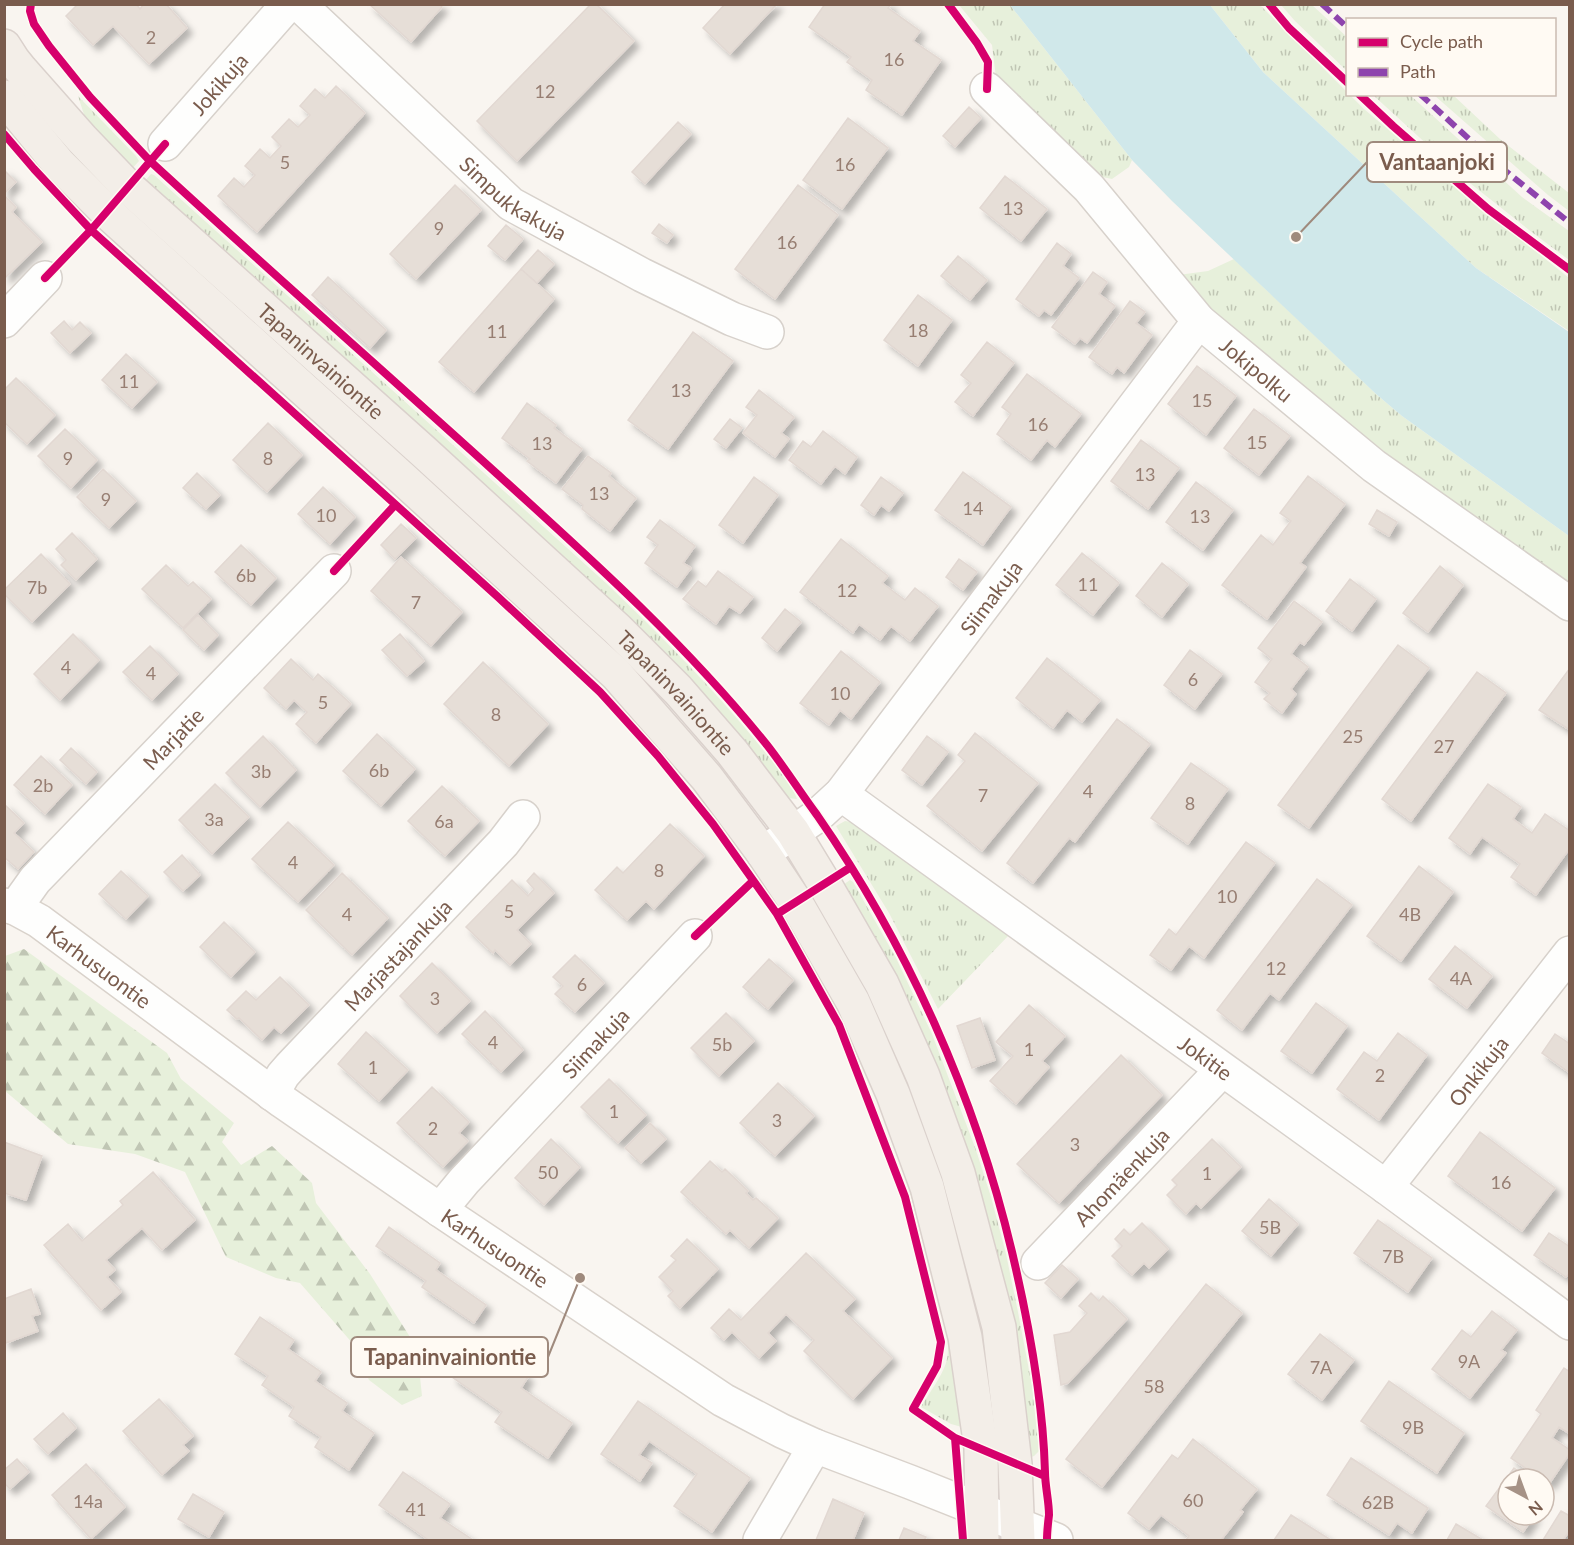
<svg xmlns="http://www.w3.org/2000/svg" width="1574" height="1545" font-family="Lato,sans-serif">
<style>
.grass{fill:url(#grass-tufts)}
.forest{fill:url(#forest-firs)}
.water{fill:#d0e8ea}
.building{fill:#e6ded7;stroke:#e2d8d2;stroke-width:1.5;filter:url(#shadow)}
.lines{fill:none;stroke-linecap:round;stroke-linejoin:round}
.street-casing{stroke:#d7d1cb;stroke-width:36}
.secondary-casing{stroke:#d9d2cb;stroke-width:36}
.primary-casing{stroke:#dad1cc;stroke-width:36}
.street{stroke:#fefefd;stroke-width:33}
.secondary{stroke:#fefefd;stroke-width:33}
.primary{stroke:#f3eee8;stroke-width:33}
.quiet{stroke:#8e44ad;stroke-width:6;stroke-dasharray:12 6;stroke-linecap:butt}
.cycleway-casing{stroke:#fffaf3;stroke-width:11}
.cycleway{stroke:#d6006c;stroke-width:8}
.labels{text-anchor:middle;dominant-baseline:central;stroke-width:6;stroke-linejoin:round;paint-order:stroke}
.number-label{font-size:18px;fill:#977e72}
.street-label{font-size:21px;fill:#7a5c4d;stroke:#fffaf3}
.leader{fill:none;stroke:#9f8a7d;stroke-width:2}
.callout-dot{fill:#9f8a7d;stroke:#fffaf3;stroke-width:2}
.callout{fill:#fffaf3;stroke:#9f8a7d;stroke-width:2}
.callout-label{font-size:22px;text-anchor:middle;font-weight:bold;fill:#7a5c4d}
</style>
<defs>
<pattern id="grass-tufts" width="24" height="20" patternUnits="userSpaceOnUse" patternTransform="scale(1.5)"><rect width="24" height="20" fill="#e7f0db"/><path d="M3 7l-1-3M5 7V3M7 7l1-3M15 17l-1-3M17 17v-4M19 17l1-3" fill="none" stroke="#c0c6b4"/></pattern>
<pattern id="forest-firs" width="22" height="20" patternUnits="userSpaceOnUse" patternTransform="scale(1.5)"><rect width="22" height="20" fill="#e7f0db"/><path d="M5 1l3.5 6h-7zM16 11l3.5 6h-7z" fill="#c0c6b4"/></pattern>
<filter id="shadow"><feDropShadow dx="5.5" dy="5.5" stdDeviation="3" flood-color="#0004"/></filter>
</defs>
<rect width="100%" height="100%" fill="#f9f5f0"/>
<path class="grass" d="M959 5H1010L1132 160 1129 167 1112 179 1093 175 997 86 992 45Z
M1210 5H1260L1347 92 1348 94 1350 95 1364 109 1472 200 1569 278V331L1476 268 1263 72Z
M1281 5H1312L1347 37V71L1295 21Z
M1373 95H1410L1522 197 1569 231V260L1529 230 1466 180Z
M1434 95H1453L1501 140 1569 193V211L1548 195Z
M78 96 136 156 139 161 131 170 88 127Z
M151 174 154 175 607 584C661 636 713 688 760 746 772 761 791 781 797 799L788 798 778 793 143 183Z
M1234 259 1376 394 1402 416 1569 536V590L1392 467 1189 296 1178 275 1208 271Z
M845 821 858 823 1010 934 938 1009 889 913 836 826Z
M850 880 853 882 896 958 932 1034 976 1150 991 1197 1006 1254 1018 1312 1032 1386 1039 1451 1034 1456 1029 1458 1010 1344 840 887Z
M789 917 817 954 916 1181 969 1429 951 1424 921 1407C929 1393 944 1374 947 1359 952 1333 937 1286 929 1261 914 1205 898 1149 876 1096 852 1035 820 978 787 921Z"/>
<path class="forest" d="M24 949 167 1053 181 1079 234 1123 222 1142 241 1165 272 1146 312 1183 316 1203 370 1274 417 1348 422 1396 402 1405 369 1380 354 1345 300 1283 276 1278 226 1257 185 1172 135 1154 68 1144 5 1091V956Z"/>
<path class="water" d="M1010 5H1210L1263 72 1476 268 1569 332V536L1402 416 1376 394 1172 201 1132 160Z"/>
<path class="building" d="M78 4H136L140 9 144 4H166L187 28 149 64 113 26 93 45 66 16Z
M369 4H440L442 7 411 42Z
M591 4H596L634 41 517 161 477 121Z
M725 4H777L730 54 703 28Z
M825 4H891L888 8 920 31 913 41 941 60 902 115 866 90 872 80 847 62 851 57 809 27Z
M336 86 365 113 257 232 218 196 234 178 244 187 255 175 245 166 260 149 270 158 281 146 272 137 289 119 298 127 310 115 300 106 315 89 325 98Z
M969 107 981 118 955 147 943 136Z
M848 118 888 148 842 209 803 180Z
M678 122 691 134 645 184 632 172Z
M4 170 16 182 4 194Z
M1005 176 1047 209 1021 241 980 208Z
M455 185 481 210 416 279 390 254Z
M798 185 838 215 775 299 735 269Z
M4 195 16 207 12 212 42 242 5 278Z
M659 224 673 235 667 243 652 233Z
M506 225 523 239 505 260 488 246Z
M1057 243 1071 254 1063 266 1079 278 1051 315 1044 310 1039 316 1016 299Z
M538 250 554 264 537 283 521 269Z
M958 256 987 280 970 300 941 276Z
M521 269 554 299 474 392 439 362Z
M1093 272 1107 282 1099 294 1115 306 1087 343 1080 338 1075 344 1052 327Z
M328 277 386 330 370 348 312 295Z
M918 295 952 320 918 366 884 340Z
M1130 301 1145 312 1136 323 1152 335 1124 373 1117 367 1112 374 1089 357Z
M64 321 72 330 80 322 91 333 70 353 51 333Z
M693 332 733 361 668 449 628 420Z
M987 342 1014 363 973 416 955 402 971 383 961 375Z
M126 354 157 382 132 408 102 380Z
M1197 366 1236 396 1206 435 1168 404Z
M1027 374 1081 414 1055 447 1047 440 1031 460 997 434 1011 414 1002 407Z
M16 378 55 415 27 444 4 422V390Z
M759 390 794 417 781 433 789 439 775 457 743 433 757 415 746 407Z
M527 403 556 425 554 428 582 449 556 483 527 461 530 459 502 438Z
M1254 409 1290 436 1259 475 1224 448Z
M730 419 742 428 726 448 714 439Z
M268 423 302 455 267 492 233 460Z
M65 429 97 460 71 488 38 456Z
M823 431 857 457 845 474 835 466 821 484 789 460 803 441 811 447Z
M1141 440 1179 468 1148 509 1111 481Z
M588 456 611 473 609 476 636 498 610 531 582 509 583 505 562 489Z
M103 469 136 501 109 528 77 497Z
M963 472 1011 507 983 545 935 510Z
M197 473 220 495 206 509 183 488Z
M1308 476 1345 504 1300 563 1306 567 1267 619 1222 585 1261 535 1273 545 1291 521 1280 513Z
M754 477 778 495 743 543 719 525Z
M881 477 903 493 889 511 881 505 874 515 861 505Z
M1196 482 1233 510 1203 550 1166 522Z
M323 487 355 517 330 544 298 514Z
M1377 510 1397 522 1389 536 1369 524Z
M660 520 695 546 683 563 691 568 677 587 645 563 658 545 647 537Z
M401 524 416 538 395 559 381 545Z
M72 533 97 559 76 580 61 565 66 560 56 549Z
M841 539 888 576 882 583 905 600 915 588 938 606 910 641 891 626 880 640 859 624 853 633 800 592Z
M241 545 276 578 251 605 215 572Z
M1082 553 1119 583 1093 615 1056 585Z
M41 554 70 584 32 622 4 594V590Z
M401 557 462 612 431 646 371 591Z
M959 559 977 572 963 590 946 577Z
M1162 563 1188 584 1162 617 1136 596Z
M166 565 188 586 193 582 211 599 183 628 142 589Z
M1440 566 1463 585 1428 632 1403 613Z
M718 571 753 597 740 613 729 606 716 624 683 599 698 581 706 587Z
M1350 579 1376 599 1352 631 1326 611Z
M1294 601 1322 622 1304 645 1300 642 1291 654 1308 667 1291 689 1296 694 1282 713 1264 699 1270 693 1255 682 1272 659 1258 648Z
M785 609 801 622 777 651 762 638Z
M198 615 218 635 204 650 183 630Z
M73 634 99 660 60 700 34 674Z
M400 634 424 661 407 676 382 650Z
M1398 645 1429 668 1309 828 1278 805Z
M150 646 178 674 152 700 123 672Z
M1190 650 1222 674 1195 709 1164 685Z
M841 651 880 682 851 719 840 710 829 725 800 703Z
M1047 658 1100 700 1082 722 1067 710 1053 728 1016 698Z
M291 659 313 680 318 674 351 704 316 743 296 724 307 712 294 700 286 709 264 688Z
M483 662 548 724 509 766 444 704Z
M1570 668V730L1539 710Z
M1477 672 1506 693 1411 821 1382 799Z
M1117 719 1150 744 1075 842 1069 838 1033 883 1007 863Z
M975 733 1038 783 982 851 927 806 965 761 958 755Z
M377 734 415 769 381 806 343 771Z
M263 736 296 770 260 807 226 773Z
M927 736 948 752 922 785 902 770Z
M71 748 97 772 86 784 60 760Z
M41 756 72 785 45 814 14 785Z
M1191 763 1228 789 1188 844 1151 818Z
M215 784 249 817 212 854 179 820Z
M1488 784 1521 807 1513 819 1532 833 1545 814 1570 831V848L1536 895 1511 877 1520 864 1482 837 1470 854 1449 838Z
M442 786 479 821 445 856 408 821Z
M4 804 24 823 14 833 34 852 18 869 4 857Z
M288 822 334 865 298 902 252 859Z
M670 824 704 856 654 909 646 901 627 920 595 890 617 867 623 873Z
M1246 842 1275 863 1204 958 1189 946 1171 970 1150 955 1169 929 1176 935Z
M182 855 200 875 183 891 164 872Z
M1419 866 1453 892 1401 961 1367 936Z
M121 871 148 896 126 919 99 894Z
M342 873 388 918 352 955 306 910Z
M534 873 554 893 517 930 531 944 510 965 495 950 493 953 466 927 512 880 528 896 534 889 527 881Z
M1317 879 1352 905 1279 1000 1270 993 1242 1030 1217 1010Z
M224 922 255 952 231 977 200 947Z
M1455 946 1492 976 1467 1008 1429 979Z
M575 955 604 983 575 1012 555 994 563 986 553 977Z
M769 959 793 980 768 1009 743 987Z
M432 963 470 1001 437 1033 400 996Z
M280 977 309 1005 281 1033 274 1027 262 1040 239 1018 237 1019 227 1010 246 991 256 1000Z
M1316 1003 1347 1026 1312 1073 1281 1051Z
M1029 1005 1065 1036 1042 1061 1049 1067 1016 1104 990 1081 1013 1056 996 1042Z
M485 1011 523 1050 501 1072 462 1034Z
M726 1013 754 1041 719 1076 691 1048Z
M980 1018 995 1060 972 1068 957 1026Z
M366 1032 408 1070 379 1101 338 1064Z
M1398 1033 1427 1055 1379 1120 1337 1089 1364 1052 1377 1061Z
M1555 1034 1570 1044V1073L1542 1053Z
M1121 1055 1162 1095 1059 1203 1017 1164Z
M609 1079 646 1115 618 1143 581 1107Z
M778 1083 814 1116 775 1156 740 1123Z
M432 1087 469 1122 459 1133 468 1141 443 1167 397 1123Z
M650 1123 666 1139 641 1163 625 1148Z
M1480 1132 1555 1188 1522 1231 1448 1176Z
M551 1139 580 1167 544 1205 515 1178Z
M1212 1139 1241 1167 1201 1208 1196 1203 1186 1214 1167 1195 1177 1185 1172 1180 1174 1178Z
M4 1142 42 1156 26 1200 4 1193Z
M710 1161 722 1172 725 1169 748 1191 746 1193 753 1200 756 1198 778 1218 749 1248 730 1230 726 1234 681 1192Z
M153 1172 195 1220 162 1250 142 1228 106 1260 115 1270 107 1277 121 1292 101 1310 44 1245 68 1224 82 1241 123 1205 120 1201Z
M1269 1199 1298 1224 1271 1256 1242 1231Z
M1378 1220 1432 1258 1408 1292 1354 1253Z
M1142 1223 1168 1249 1149 1268 1144 1263 1132 1275 1112 1256 1122 1246 1115 1239 1124 1229 1130 1235Z
M389 1227 440 1263 436 1270 486 1305 474 1323 422 1287 426 1281 376 1246Z
M1549 1233 1570 1247V1273L1566 1277 1534 1255Z
M687 1239 718 1269 680 1308 668 1296 673 1291 659 1277 676 1260 671 1256Z
M806 1253 855 1299 843 1311 892 1358 853 1399 804 1351 814 1340 786 1314 768 1333 776 1341 759 1358 732 1332 724 1340 711 1328 729 1309 741 1320Z
M1062 1265 1078 1279 1061 1298 1045 1283Z
M1206 1284 1242 1313 1102 1487 1066 1459Z
M31 1289 40 1314 32 1316 38 1331 6 1343 4 1338V1299Z
M1091 1293 1099 1301 1103 1296 1127 1319 1068 1383 1061 1385 1054 1335 1070 1332 1087 1313 1079 1306Z
M1492 1311 1517 1330 1501 1350 1506 1353 1470 1398 1432 1369 1462 1330 1471 1337Z
M260 1317 294 1340 288 1349 321 1372 315 1381 347 1403 342 1411 374 1433 349 1470 315 1447 321 1437 289 1416 294 1407 262 1385 268 1376 235 1354Z
M1320 1334 1354 1360 1322 1400 1288 1374Z
M476 1341 528 1377 521 1388 572 1423 548 1458 495 1422 502 1412 452 1377Z
M1564 1368 1570 1372V1434L1559 1427 1552 1438 1570 1450V1453L1549 1484 1544 1481V1479H1541L1511 1458 1541 1414 1536 1410Z
M1389 1381 1464 1433 1437 1473 1361 1421Z
M159 1399 193 1436 183 1445 189 1451 162 1475 123 1431Z
M638 1401 750 1478 712 1532 674 1506 697 1474 649 1441 639 1455 652 1463 640 1481 601 1454Z
M63 1413 76 1428 48 1454 34 1439Z
M1193 1439 1257 1489 1240 1510 1243 1512 1221 1540H1186L1189 1536 1161 1515 1149 1529 1128 1513 1172 1455 1178 1459Z
M1351 1458 1428 1508 1412 1533 1397 1523 1389 1535 1327 1495Z
M17 1459 29 1472 10 1489 4 1483V1470Z
M86 1464 125 1507 91 1539 52 1495Z
M1514 1468 1530 1479H1508V1515H1535L1523 1532 1486 1506Z
M403 1472 450 1504 440 1518 473 1540H426L427 1539 379 1505Z
M193 1494 224 1512 209 1537 178 1519Z
M833 1499 864 1513 853 1540H816Z
M1561 1511 1570 1516V1530L1563 1540H1543Z
M1291 1515 1331 1540H1274Z
M1456 1524 1483 1540H1447Z
M904 1528 926 1537 924 1540H899Z"/>
<g class="lines">
<g class="street-casing">
<g id="street">
<path id="s1" d="M299 4 511 204 642 275 732 319 767 332"/>
<path id="s2" d="M987 89 1089 188 1199 321 1374 466 1570 604"/>
<path id="s3" d="M165 144 288 4"/>
<path d="M4 321 45 278"/>
<path id="s4" d="M841 794 1386 1187 1570 1323"/>
<path id="s5" d="M763 853 817 816 841 794 1199 321"/>
<path id="s6" d="M15 908 35 880 334 571"/>
<path id="s7" d="M272 1094 283 1075 290 1067 503 843 523 817"/>
<path id="s8" d="M1386 1187 1570 953"/>
<path id="s9" d="M440 1210 464 1181 695 936"/>
<path id="s10" d="M1038 1263 1222 1070"/>
<path d="M760 1540 815 1446"/>
</g>
</g>
<g class="secondary-casing">
<g id="secondary">
<path id="s11" d="M4 905 15 908 39 921 282 1101 440 1210 723 1400 782 1431 815 1446 910 1482 1056 1540"/>
</g>
</g>
<g class="primary-casing">
<g id="primary">
<path id="s12" d="M4 46 13 60 21 70 82 139 128 187 424 452 617 629 678 690 732 752 793 832 824 883 882 984 923 1076 958 1173 999 1327 1015 1464 1018 1540"/>
<path d="M4 97 59 164 107 212 402 478 616 674 707 778 763 853 795 901 853 1002 893 1094 927 1187 965 1337 981 1448 982 1540"/>
</g>
</g>
<use href="#street" class="street"/>
<use href="#secondary" class="secondary"/>
<use href="#primary" class="primary"/>
<path class="quiet" d="M1322 4 1348 28
M1420 94 1492 160 1570 223"/>
<g class="cycleway-casing">
<path id="cycleway" d="M31 4 30 11 34 24 49 46 90 97 150 161C264 266 380 368 495 472 590 558 686 644 767 745 785 768 800 792 817 815 908 946 975 1096 1012 1252 1029 1324 1043 1398 1045 1472 1045 1486 1049 1501 1049 1515 1048 1523 1047 1532 1047 1540
M948 4 977 43 988 62 987 89
M1269 4 1289 28 1348 83
M1359 94 1393 126 1488 209 1570 270
M4 134 34 169 91 230 498 597 600 692 658 756 713 824 777 914 839 1025 905 1197 941 1342 937 1366 913 1409 955 1438 963 1540
M45 278 91 230 165 144
M334 571 395 505
M777 914 851 867
M695 936 753 881
M955 1438 1045 1476"/>
</g>
<use href="#cycleway" class="cycleway"/>
</g>
<g class="labels">
<g class="number-label">
<text x="151" y="37">2</text>
<text x="894" y="59">16</text>
<text x="545" y="91">12</text>
<text x="285" y="162">5</text>
<text x="845" y="164">16</text>
<text x="1013" y="208">13</text>
<text x="439" y="228">9</text>
<text x="787" y="242">16</text>
<text x="918" y="330">18</text>
<text x="497" y="331">11</text>
<text x="129" y="381">11</text>
<text x="681" y="390">13</text>
<text x="1202" y="400">15</text>
<text x="1038" y="424">16</text>
<text x="1257" y="442">15</text>
<text x="542" y="443">13</text>
<text x="68" y="458">9</text>
<text x="268" y="458">8</text>
<text x="1145" y="474">13</text>
<text x="599" y="493">13</text>
<text x="106" y="499">9</text>
<text x="973" y="508">14</text>
<text x="326" y="515">10</text>
<text x="1200" y="516">13</text>
<text x="246" y="575">6b</text>
<text x="1088" y="584">11</text>
<text x="37" y="587">7b</text>
<text x="847" y="590">12</text>
<text x="416" y="602">7</text>
<text x="66" y="667">4</text>
<text x="151" y="673">4</text>
<text x="1193" y="679">6</text>
<text x="840" y="693">10</text>
<text x="323" y="702">5</text>
<text x="496" y="714">8</text>
<text x="1353" y="736">25</text>
<text x="1444" y="746">27</text>
<text x="379" y="770">6b</text>
<text x="261" y="771">3b</text>
<text x="43" y="785">2b</text>
<text x="1088" y="791">4</text>
<text x="983" y="795">7</text>
<text x="1190" y="803">8</text>
<text x="214" y="819">3a</text>
<text x="444" y="821">6a</text>
<text x="293" y="862">4</text>
<text x="659" y="870">8</text>
<text x="1227" y="896">10</text>
<text x="509" y="911">5</text>
<text x="347" y="914">4</text>
<text x="1410" y="914">4B</text>
<text x="1276" y="968">12</text>
<text x="1461" y="978">4A</text>
<text x="582" y="984">6</text>
<text x="435" y="998">3</text>
<text x="493" y="1042">4</text>
<text x="722" y="1044">5b</text>
<text x="1029" y="1049">1</text>
<text x="373" y="1067">1</text>
<text x="1380" y="1075">2</text>
<text x="614" y="1111">1</text>
<text x="777" y="1120">3</text>
<text x="433" y="1128">2</text>
<text x="1075" y="1144">3</text>
<text x="548" y="1172">50</text>
<text x="1207" y="1173">1</text>
<text x="1501" y="1182">16</text>
<text x="1270" y="1227">5B</text>
<text x="1393" y="1256">7B</text>
<text x="1469" y="1361">9A</text>
<text x="1321" y="1367">7A</text>
<text x="1154" y="1386">58</text>
<text x="1413" y="1427">9B</text>
<text x="1193" y="1500">60</text>
<text x="88" y="1501">14a</text>
<text x="1378" y="1502">62B</text>
<text x="416" y="1509">41</text>
</g>
<g class="street-label">
<text stroke="none"><textPath href="#s3" startOffset="81">Jokikuja</textPath></text>
<text stroke="none"><textPath href="#s1" startOffset="290">Simpukkakuja</textPath></text>
<text stroke="none"><textPath href="#s12" startOffset="448">Tapaninvainiontie</textPath></text>
<text stroke="none"><textPath href="#s2" startOffset="390">Jokipolku</textPath></text>
<text stroke="none"><textPath href="#s5" startOffset="345">Siimakuja</textPath></text>
<text stroke="none"><textPath href="#s12" startOffset="934">Tapaninvainiontie</textPath></text>
<text stroke="none"><textPath href="#s6" startOffset="232">Marjatie</textPath></text>
<text stroke="none"><textPath href="#s7" startOffset="188">Marjastajankuja</textPath></text>
<text stroke="none"><textPath href="#s11" startOffset="114">Karhusuontie</textPath></text>
<text stroke="none"><textPath href="#s9" startOffset="228">Siimakuja</textPath></text>
<text stroke="none"><textPath href="#s4" startOffset="450">Jokitie</textPath></text>
<text stroke="none"><textPath href="#s8" startOffset="148">Onkikuja</textPath></text>
<text stroke="none"><textPath href="#s10" startOffset="120">Ahomäenkuja</textPath></text>
<text stroke="none"><textPath href="#s11" startOffset="600">Karhusuontie</textPath></text>
</g>
</g>
<path class="leader" d="M1296 237L1367 162M580 1278L548 1357"/>
<g class="callout-dot">
<circle cx="1296" cy="237" r="6"/>
<circle cx="580" cy="1278" r="6"/>
</g>
<g class="callout">
<rect x="1367" y="142" width="140" height="40" rx="6"/>
<rect x="351" y="1337" width="197" height="40" rx="6"/>
</g>
<g class="callout-label">
<text x="1437" y="170">Vantaanjoki</text>
<text x="450" y="1365">Tapaninvainiontie</text>
</g>
<rect width="1574" height="1545" fill="none" stroke="#7a5c4d" stroke-width="12"/>
<rect x="1346" y="18" width="210" height="78" fill="#fffaf3" stroke="#cabbb1" stroke-width="1.5"/>
<rect x="1358" y="38" width="30" height="9" fill="#d6006c" stroke="#cabbb1" stroke-width="1.5"/>
<text x="1400" y="48" font-size="18" fill="#7a5c4d">Cycle path</text>
<rect x="1358" y="68" width="30" height="9" fill="#8e44ad" stroke="#cabbb1" stroke-width="1.5"/>
<text x="1400" y="78" font-size="18" fill="#7a5c4d">Path</text>
<g transform="translate(1526 1497) rotate(139)"><circle r="28" fill="#fffaf3" stroke="#cabbb1" stroke-width="1.5"/>
<path d="M0-4.5L10 22L0 15L-10 22Z" fill="#a69286"/>
<text y="-9" font-size="16" font-weight="bold" text-anchor="middle" fill="#7a5c4d">N</text>
</g>
</svg>
